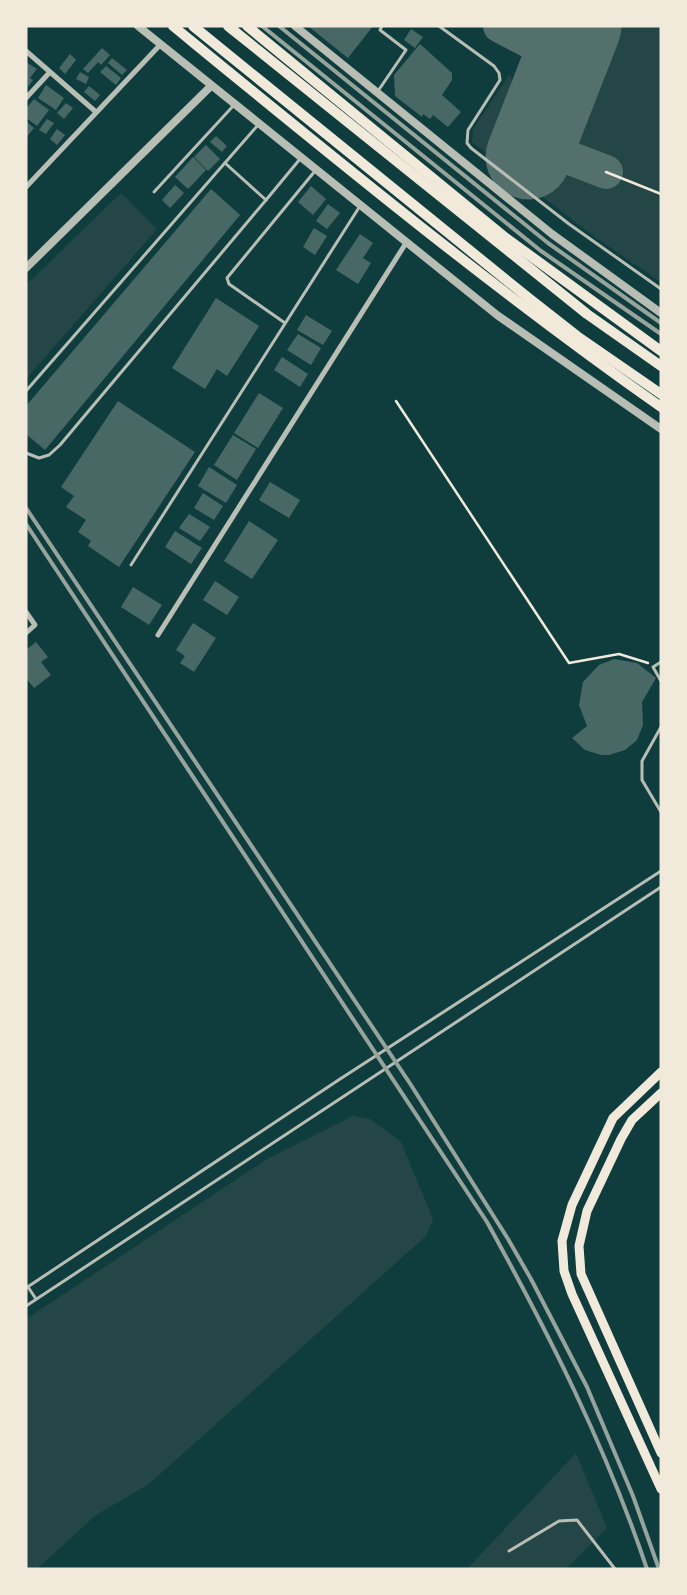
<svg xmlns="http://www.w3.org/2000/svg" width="687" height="1595" viewBox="0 0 687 1595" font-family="Ubuntu,sans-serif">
	<rect width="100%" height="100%" fill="#0f3d3e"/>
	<g fill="#244646">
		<path d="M 600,26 L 661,26 L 661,282 L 596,238 L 472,142 L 473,129 L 510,74 L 520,107 L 510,152 L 603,187 L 612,158 L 559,138 Z"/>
		<path d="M 121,193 L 157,229 L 26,379 L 26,285 Z"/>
		<path d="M 353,1116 L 370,1119 L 401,1142 L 433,1219 L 426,1236 L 149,1484 L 96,1515 L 37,1569 L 26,1569 L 26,1319 L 267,1159 Z"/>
		<path d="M 576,1453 L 607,1528 L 566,1569 L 467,1569 Z"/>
	</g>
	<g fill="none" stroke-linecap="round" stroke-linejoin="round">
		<g stroke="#53706d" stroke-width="34">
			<path d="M 500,26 L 558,56 L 564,56 L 570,49"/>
			<path d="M 541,123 C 537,136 538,142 549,150 L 606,172"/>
		</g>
		<path stroke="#53706d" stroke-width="85" d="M 528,157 L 579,26"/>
	</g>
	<g fill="#486865">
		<path d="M 308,26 L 373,26 L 348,58 Z"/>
		<path d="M 411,29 L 423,37 L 415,48 L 404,40 Z"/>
		<path d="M 420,44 L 452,73 L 452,80 L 442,95 L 461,112 L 448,127 L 433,115 L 430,119 L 423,114 L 422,117 L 395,96 L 394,75 Z"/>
		<path d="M 102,48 L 110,55 L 101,65 L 98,62 L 88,73 L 83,69 Z"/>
		<path d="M 70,54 L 76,60 L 65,74 L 59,68 Z"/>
		<path d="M 112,58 L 127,70 L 122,75 L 108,63 Z"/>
		<path d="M 26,62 L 37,69 L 30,78 L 33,80 L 28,87 Z"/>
		<path d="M 106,66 L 121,78 L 116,85 L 100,72 Z"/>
		<path d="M 80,72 L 89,77 L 86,84 L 76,79 Z"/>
		<path d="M 46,85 L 64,98 L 56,110 L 38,98 Z"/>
		<path d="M 89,86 L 100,95 L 95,101 L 84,92 Z"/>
		<path d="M 34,99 L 49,110 L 37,126 L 26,118 L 26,109 Z"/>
		<path d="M 66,103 L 73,108 L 64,119 L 57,113 Z"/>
		<path d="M 47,119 L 54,123 L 46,134 L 39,130 Z"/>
		<path d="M 26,121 L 34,128 L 26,138 Z"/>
		<path d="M 57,129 L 65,135 L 57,145 L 50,139 Z"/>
		<path d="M 216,136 L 227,146 L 222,152 L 210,142 Z"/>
		<path d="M 206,145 L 220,159 L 208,171 L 194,157 Z"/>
		<path d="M 193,157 L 206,170 L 188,189 L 175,177 Z"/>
		<path d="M 175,185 L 184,193 L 170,208 L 162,200 Z"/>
		<path d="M 311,186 L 326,199 L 313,215 L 298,202 Z"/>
		<path d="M 211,189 L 240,215 L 45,450 L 26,434 L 26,406 Z"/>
		<path d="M 328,204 L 340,213 L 327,229 L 316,221 Z"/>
		<path d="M 314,228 L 327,236 L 315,255 L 303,247 Z"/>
		<path d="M 360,234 L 373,243 L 363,258 L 371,263 L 358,284 L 336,270 Z"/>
		<path d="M 216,298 L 259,326 L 227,376 L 217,369 L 205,389 L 172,368 Z"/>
		<path d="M 306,315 L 332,331 L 323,345 L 297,330 Z"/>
		<path d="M 298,334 L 321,348 L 311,365 L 287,350 Z"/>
		<path d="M 282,357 L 308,374 L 300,387 L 274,370 Z"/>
		<path d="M 259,393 L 283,408 L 258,448 L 234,433 Z"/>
		<path d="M 118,401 L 195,452 L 119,567 L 88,546 L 91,541 L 78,532 L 86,520 L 66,507 L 74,496 L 61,487 Z"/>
		<path d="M 233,435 L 256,449 L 237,480 L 214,465 Z"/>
		<path d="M 209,467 L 237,485 L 226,503 L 198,486 Z"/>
		<path d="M 270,482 L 300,500 L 289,518 L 259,500 Z"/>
		<path d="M 203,493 L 223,506 L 214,520 L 194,508 Z"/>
		<path d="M 189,514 L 210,527 L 200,541 L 179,528 Z"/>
		<path d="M 249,521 L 278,540 L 252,579 L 224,561 Z"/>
		<path d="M 175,531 L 202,548 L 191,564 L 165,547 Z"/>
		<path d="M 215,581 L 239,597 L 227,615 L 203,600 Z"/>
		<path d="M 133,587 L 162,605 L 149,625 L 121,607 Z"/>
		<path d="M 193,623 L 216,638 L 194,672 L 180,663 L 185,656 L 176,650 Z"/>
		<path d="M 36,642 L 48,657 L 41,662 L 51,675 L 34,688 L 26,678 L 26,650 Z"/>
		<path d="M 614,659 L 637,663 L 656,678 L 642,702 L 643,725 L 637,740 L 625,750 L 609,755 L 601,755 L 585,750 L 572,738 L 587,726 L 579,705 L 583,682 L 599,665 Z"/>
	</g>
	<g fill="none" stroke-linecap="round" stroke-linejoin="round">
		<g stroke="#f1e9da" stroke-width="2.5">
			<path d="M 606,172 L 661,194"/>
			<path d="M 396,401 L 569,663 L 619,654 L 648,663"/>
		</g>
		<g stroke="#b8beb3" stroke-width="3">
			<path d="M 439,26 L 494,66 L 499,73 L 500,80 L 468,130 L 467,143 L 471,148 L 569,224 L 661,289"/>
			<path d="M 378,91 L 406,50 L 380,30 L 382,26"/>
			<path d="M 154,192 L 234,105"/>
			<path d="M 266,200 L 300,159"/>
			<path d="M 285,323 L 229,284 L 227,278 L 315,171"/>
			<path d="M 26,391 L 258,125"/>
			<path d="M 26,453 L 39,458 L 49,455 L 60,445 L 266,200 L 225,163"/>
			<path d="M 131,565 L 360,206"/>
			<path d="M 661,662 L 653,667 L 661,681"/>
			<path d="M 661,727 L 642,761 L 642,780 L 661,812"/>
			<path d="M 28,1287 L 36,1299"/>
			<path d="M 26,1288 L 337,1081 L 661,871"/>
			<path d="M 26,1306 L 661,887"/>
			<path d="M 509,1551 L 559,1521 L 577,1520 L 615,1569"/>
		</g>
		<g stroke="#b8beb3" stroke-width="5">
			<path d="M 26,51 L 96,112"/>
			<path d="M 26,98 L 50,72"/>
			<path d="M 26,187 L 160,45"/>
			<path d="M 26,612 L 35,625 L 26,633"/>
			<path d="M 158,635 L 406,243"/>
		</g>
		<g stroke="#b8beb3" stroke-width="8">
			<path d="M 138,26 L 497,315 L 661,429"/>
			<path d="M 295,26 L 552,234 L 661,313"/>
			<path d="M 26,268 L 211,86"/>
		</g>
		<g stroke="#f1e9da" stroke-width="9">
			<path d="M 661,1072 L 613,1118 L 572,1205 L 562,1241 L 564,1271 L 572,1294 L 661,1489"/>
			<path d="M 661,1093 L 632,1120 L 621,1139 L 587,1211 L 579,1246 L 581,1274 L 661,1453"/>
		</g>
		<g stroke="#f1e9da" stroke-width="10">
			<path d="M 173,26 C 333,157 492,288 661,407"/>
			<path d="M 193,26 L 531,300 L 577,336 L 661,394"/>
			<path d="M 228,26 L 587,314 L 661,366"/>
			<path d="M 247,26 L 506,238 L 661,351"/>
		</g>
		<g stroke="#97a49c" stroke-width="4">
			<path d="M 262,26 L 541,251 L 661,334"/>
			<path d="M 279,26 L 548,243 L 661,323"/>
			<path d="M 26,508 L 411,1085 L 508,1239 L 531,1279 L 587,1387 L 633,1496 L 659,1569"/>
			<path d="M 26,524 L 487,1222 C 549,1334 606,1447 647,1569"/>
		</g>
	</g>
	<rect width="687" height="1595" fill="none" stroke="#f1e9da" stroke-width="55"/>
</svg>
